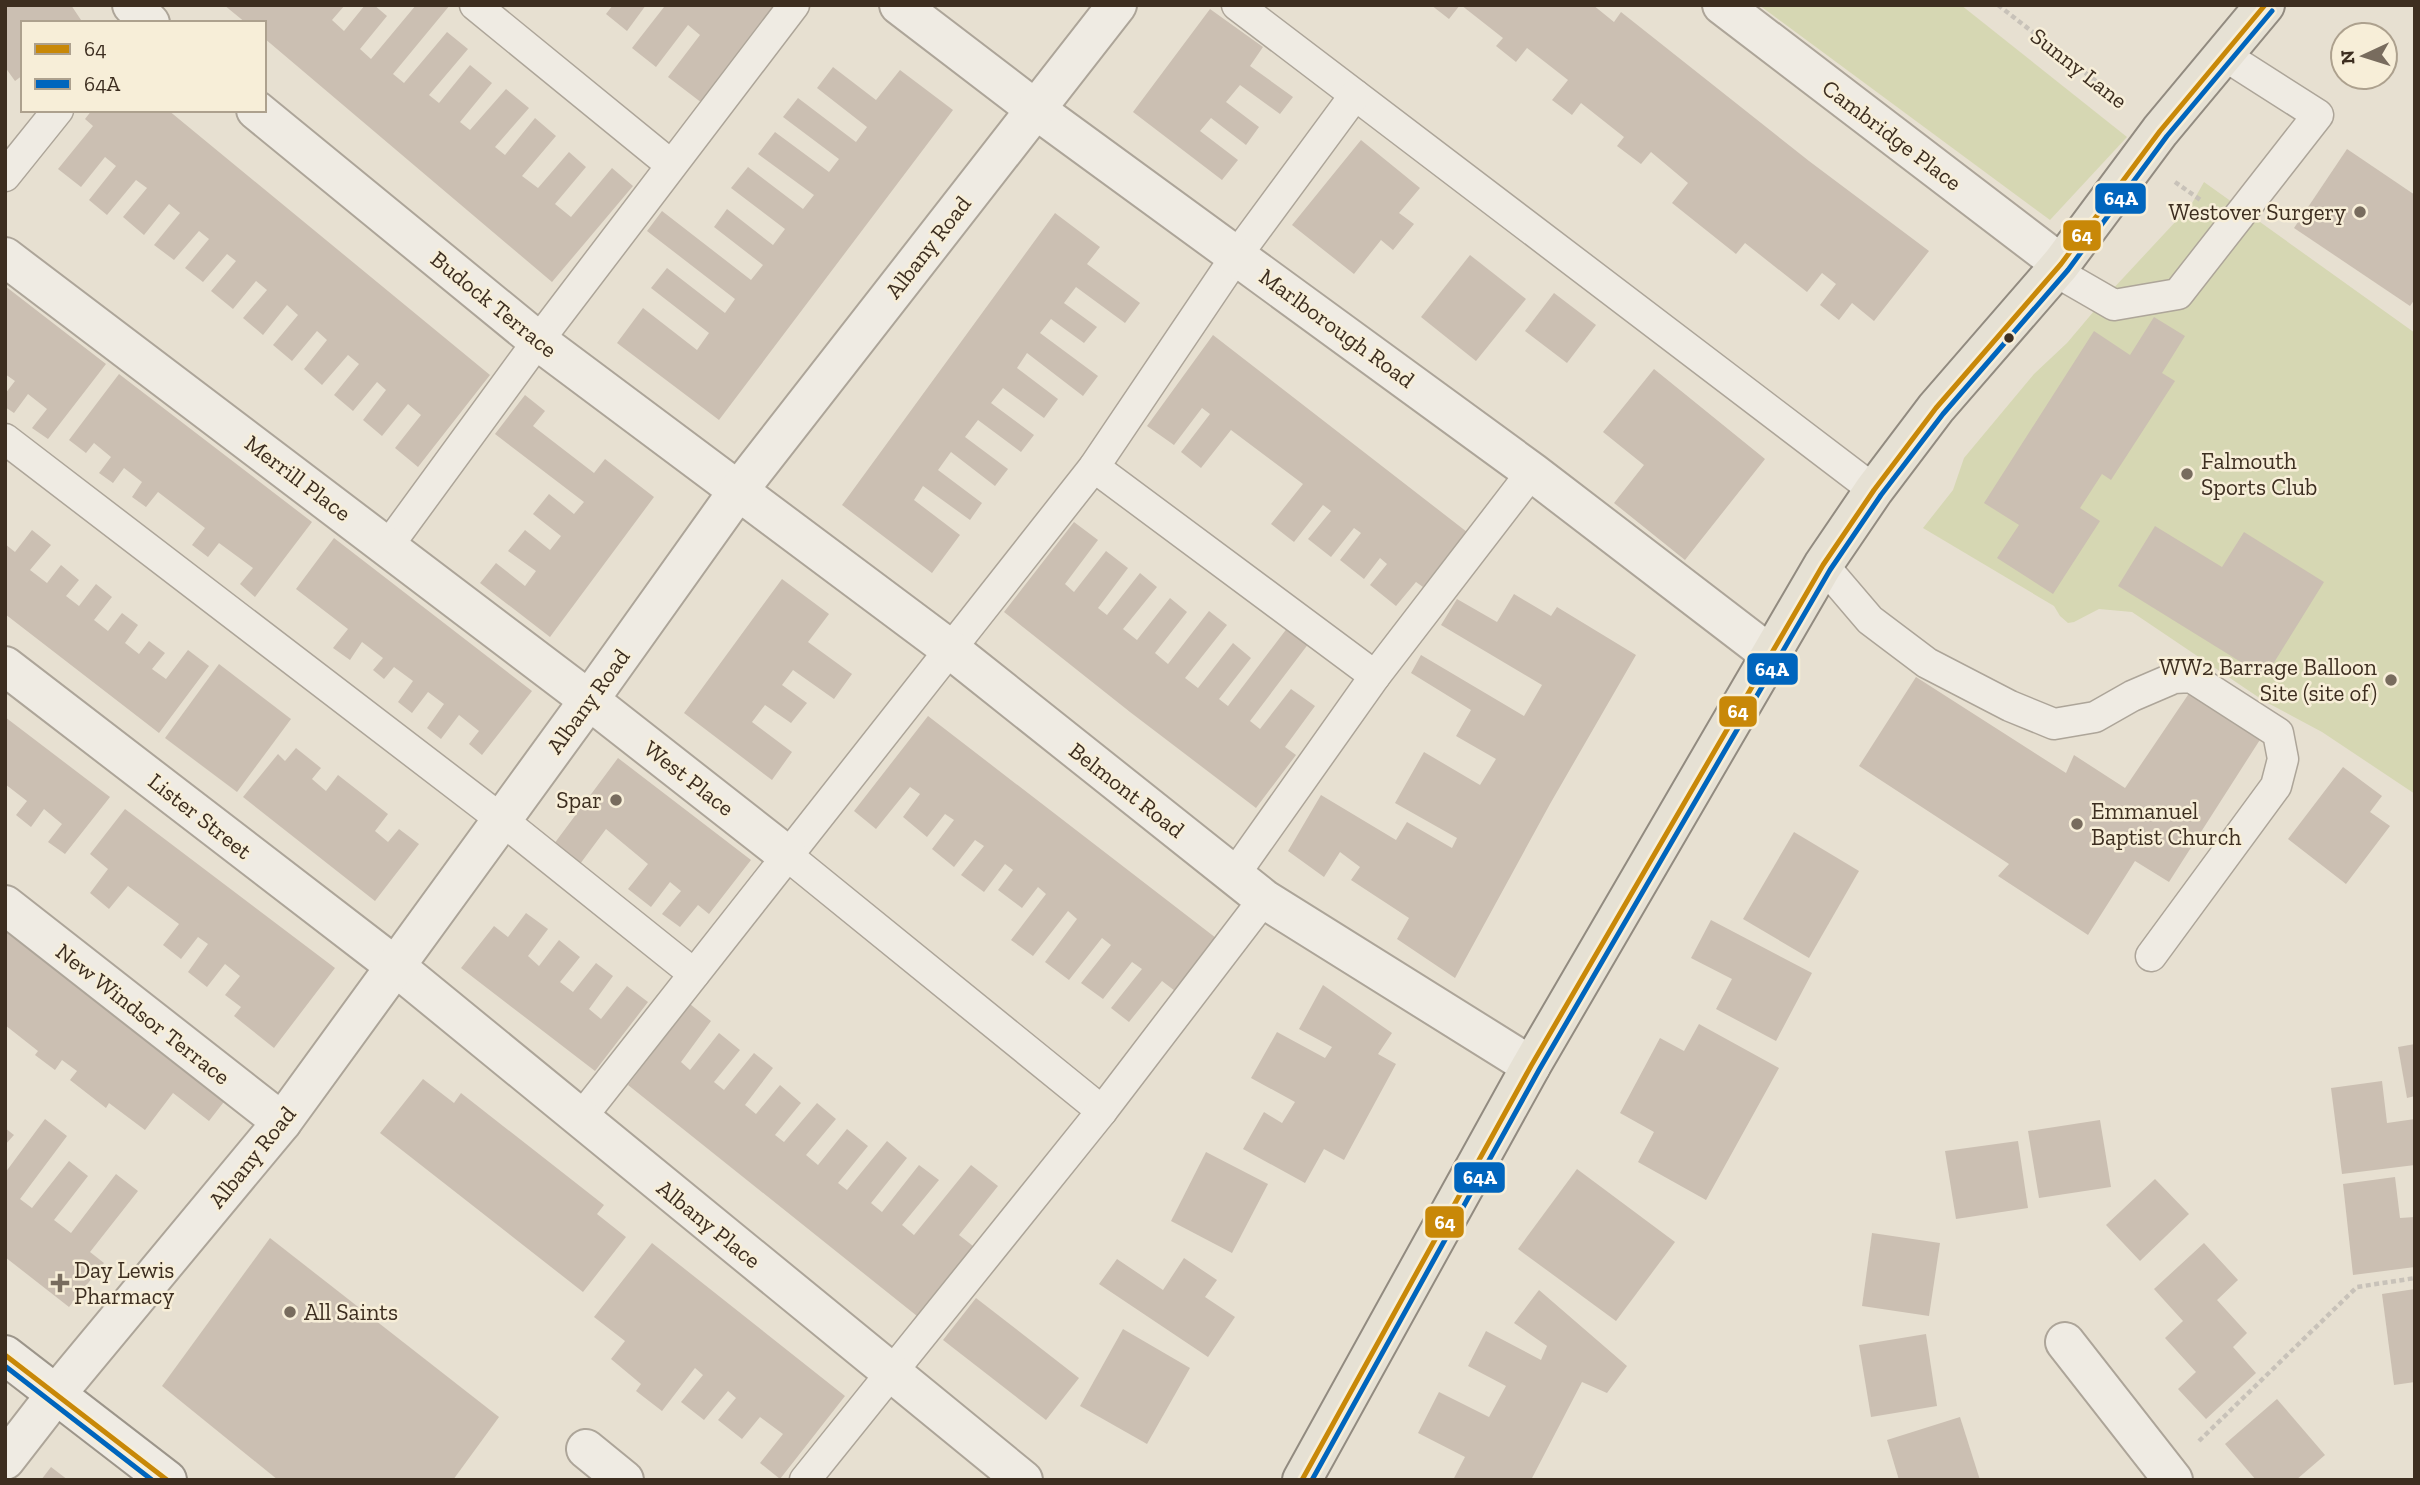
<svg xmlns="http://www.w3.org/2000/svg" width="2420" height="1485" viewBox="0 0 2420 1485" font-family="'Zilla Slab',serif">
	<rect width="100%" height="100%" fill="#e7e0d1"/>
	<g fill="#d6d7b3">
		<path d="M 1759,5 L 1961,5 L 2127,137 L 2050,220 Z"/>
		<path d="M 2204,182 L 2415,333 L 2415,794 L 2322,732 L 2264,701 L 2132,612 L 2099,609 L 2074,622 L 2068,623 L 2060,616 L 2054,606 L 1923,528 L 1953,490 L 1964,458 L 2034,374 L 2067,343 L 2111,291 L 2191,205 Z"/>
	</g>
	<g fill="#cbbfb2">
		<path d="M 5,5 L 71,5 L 83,23 L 23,23 L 23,75 L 15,81 L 5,67 L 7,31 Z"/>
		<path d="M 224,5 L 345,5 L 332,20 L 344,31 L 365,5 L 374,5 L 387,16 L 360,49 L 371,59 L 416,5 L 450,5 L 393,74 L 404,83 L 447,32 L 468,49 L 429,95 L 439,103 L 470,65 L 492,83 L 460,122 L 470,130 L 506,89 L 529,108 L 495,147 L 505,155 L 535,118 L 556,136 L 522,176 L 538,188 L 569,152 L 586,167 L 555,204 L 571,217 L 612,168 L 633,186 L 552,282 L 264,38 L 264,23 L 246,23 Z"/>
		<path d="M 613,5 L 646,5 L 627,31 L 606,14 Z"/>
		<path d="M 662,5 L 773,5 L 775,6 L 702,103 L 668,77 L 700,35 L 688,25 L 656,67 L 632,48 L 664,7 Z"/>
		<path d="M 1431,5 L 1460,5 L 1449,19 Z"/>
		<path d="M 1461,5 L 1593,5 L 1614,22 L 1621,12 L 1809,161 L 1929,251 L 1874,321 L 1852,303 L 1839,320 L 1820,305 L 1836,284 L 1822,273 L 1807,292 L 1745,243 L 1736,254 L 1672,203 L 1688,183 L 1651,152 L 1641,164 L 1617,146 L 1624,137 L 1581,103 L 1572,115 L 1552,100 L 1568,80 L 1527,48 L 1516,62 L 1496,46 L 1503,38 Z"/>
		<path d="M 1210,9 L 1263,47 L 1250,66 L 1293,97 L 1280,114 L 1240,85 L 1226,102 L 1259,127 L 1246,145 L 1211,118 L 1200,131 L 1238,160 L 1222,180 L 1133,112 Z"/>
		<path d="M 833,67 L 876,100 L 900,70 L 953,110 L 719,420 L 617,343 L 643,308 L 697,350 L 709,333 L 651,288 L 667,268 L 725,313 L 735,299 L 647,231 L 662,211 L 751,280 L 763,265 L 714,227 L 727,209 L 773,245 L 785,229 L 731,188 L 748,167 L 803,209 L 814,195 L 758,154 L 775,132 L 829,172 L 839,159 L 783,117 L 798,98 L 856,142 L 867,127 L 817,88 Z"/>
		<path d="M 92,110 L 168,110 L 490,375 L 418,467 L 395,448 L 421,415 L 408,404 L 382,436 L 363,420 L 386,390 L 377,382 L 353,411 L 334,395 L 359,364 L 348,355 L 322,385 L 304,369 L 327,340 L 317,331 L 292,361 L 273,345 L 298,315 L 287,305 L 263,335 L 243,318 L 267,290 L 256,281 L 233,309 L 211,291 L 236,261 L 227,254 L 203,282 L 185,268 L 209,239 L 199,231 L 174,260 L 154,245 L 180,213 L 169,204 L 144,235 L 123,217 L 147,188 L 136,180 L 107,215 L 89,200 L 116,166 L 105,157 L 81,187 L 58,169 L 93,126 L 85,119 Z"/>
		<path d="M 1361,140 L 1420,188 L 1399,213 L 1414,224 L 1393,250 L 1381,240 L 1354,274 L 1292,225 Z"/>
		<path d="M 2347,149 L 2415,195 L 2415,299 L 2410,306 L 2294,228 Z"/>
		<path d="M 1055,213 L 1100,247 L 1087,264 L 1140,303 L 1125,323 L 1076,287 L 1064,303 L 1097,327 L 1084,343 L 1051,319 L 1040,333 L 1098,376 L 1083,396 L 1027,353 L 1017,368 L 1058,399 L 1044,418 L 1003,388 L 991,403 L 1034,435 L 1021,452 L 978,420 L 965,437 L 1008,469 L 995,486 L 951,452 L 938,470 L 982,503 L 970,520 L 923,486 L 914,500 L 960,535 L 932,573 L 842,505 Z"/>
		<path d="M 1470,255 L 1526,299 L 1476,361 L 1421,317 Z"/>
		<path d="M 5,286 L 106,364 L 48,439 L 32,428 L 47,409 L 28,394 L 14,413 L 5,407 L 5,394 L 15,381 L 5,374 Z"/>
		<path d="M 1554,293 L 1596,325 L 1567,363 L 1525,331 Z"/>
		<path d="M 2154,317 L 2185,336 L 2162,373 L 2175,381 L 2111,480 L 2102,474 L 2080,508 L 2100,521 L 2053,594 L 1997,558 L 2019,525 L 1984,503 L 2094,331 L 2130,355 Z"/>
		<path d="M 1213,335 L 1467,532 L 1423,587 L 1416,582 L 1396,606 L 1370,585 L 1387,564 L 1380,558 L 1364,579 L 1340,560 L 1361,533 L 1354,528 L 1331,557 L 1308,539 L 1331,511 L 1323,505 L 1294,542 L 1271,524 L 1303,484 L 1231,430 L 1201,468 L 1181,452 L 1210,414 L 1202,408 L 1174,445 L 1147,426 Z"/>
		<path d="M 1654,369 L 1765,459 L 1685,560 L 1614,503 L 1644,465 L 1603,432 Z"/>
		<path d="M 119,374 L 312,522 L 255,597 L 240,584 L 253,568 L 219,543 L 208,557 L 192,545 L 205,528 L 158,492 L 146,507 L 132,497 L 142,482 L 124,468 L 113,483 L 99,473 L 111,457 L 94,443 L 86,453 L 69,440 Z"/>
		<path d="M 525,395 L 545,411 L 533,426 L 594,473 L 605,459 L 654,497 L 550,637 L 480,583 L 496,563 L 525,586 L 536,571 L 508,551 L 525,530 L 550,550 L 561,536 L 533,514 L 549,494 L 574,514 L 584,502 L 495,434 Z"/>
		<path d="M 1074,522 L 1098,540 L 1065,584 L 1074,592 L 1106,551 L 1128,568 L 1098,608 L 1107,615 L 1140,573 L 1157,587 L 1123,629 L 1137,640 L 1170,598 L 1187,612 L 1155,653 L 1168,664 L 1209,611 L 1227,625 L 1185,678 L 1198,688 L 1233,643 L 1251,658 L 1219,699 L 1228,706 L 1288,627 L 1309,643 L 1250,721 L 1260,729 L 1291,689 L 1315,706 L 1285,747 L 1296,755 L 1256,808 L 1130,712 L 1004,612 Z"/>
		<path d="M 2155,526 L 2222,567 L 2244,532 L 2324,582 L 2265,677 L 2118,586 Z"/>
		<path d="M 32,530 L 51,545 L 30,570 L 47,583 L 61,565 L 79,580 L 66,596 L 79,606 L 96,584 L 112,597 L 94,620 L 108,631 L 122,613 L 138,625 L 125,643 L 139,654 L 149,641 L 165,653 L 152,669 L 166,679 L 188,650 L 209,666 L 159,733 L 5,614 L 5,544 L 15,552 Z"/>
		<path d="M 334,538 L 532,691 L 482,755 L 469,744 L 479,731 L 459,715 L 441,739 L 427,728 L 444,704 L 428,692 L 412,713 L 398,702 L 413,681 L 394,667 L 384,679 L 373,670 L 383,658 L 362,642 L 350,660 L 333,648 L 348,629 L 296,589 Z"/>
		<path d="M 782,579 L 829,614 L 808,642 L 852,674 L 834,699 L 793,670 L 782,685 L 807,703 L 791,723 L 765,705 L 752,722 L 792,752 L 772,780 L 684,713 Z"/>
		<path d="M 1514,594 L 1551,616 L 1557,607 L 1636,655 L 1550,804 L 1455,978 L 1397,939 L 1409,918 L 1351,880 L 1360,867 L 1340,852 L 1324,877 L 1288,851 L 1321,795 L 1396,840 L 1407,822 L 1452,848 L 1457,838 L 1395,803 L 1424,752 L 1480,785 L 1496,759 L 1456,736 L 1471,710 L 1411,673 L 1421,655 L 1524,716 L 1542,685 L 1441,625 L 1457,599 L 1497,622 Z"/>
		<path d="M 219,664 L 291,719 L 237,792 L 165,738 Z"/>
		<path d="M 1916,677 L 2066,773 L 2074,755 L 2125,788 L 2192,689 L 2263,735 L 2169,882 L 2135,861 L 2088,935 L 1998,876 L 2009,864 L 1859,766 Z"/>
		<path d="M 928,716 L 1216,938 L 1175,991 L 1162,981 L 1129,1022 L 1111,1008 L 1142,969 L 1132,962 L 1103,999 L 1081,983 L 1111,945 L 1102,938 L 1069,980 L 1045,962 L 1077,919 L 1068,911 L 1033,956 L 1011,940 L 1046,894 L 1038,887 L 1022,908 L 998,890 L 1013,870 L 1005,864 L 984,892 L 961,875 L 984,846 L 975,840 L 954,867 L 932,849 L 954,820 L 945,814 L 927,837 L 903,817 L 920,794 L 910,787 L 876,829 L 854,811 Z"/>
		<path d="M 5,717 L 110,797 L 65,854 L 48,842 L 62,824 L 44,809 L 31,827 L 16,815 L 27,801 L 5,784 Z"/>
		<path d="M 296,748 L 321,768 L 312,779 L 326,791 L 338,775 L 388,814 L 375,831 L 388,842 L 399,829 L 419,844 L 375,901 L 243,797 L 278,754 L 285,761 Z"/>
		<path d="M 618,758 L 751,860 L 709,914 L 698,905 L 680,927 L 662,914 L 681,891 L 670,882 L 651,907 L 628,889 L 648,864 L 606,829 L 580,864 L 554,844 Z"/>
		<path d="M 2343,767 L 2382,796 L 2370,812 L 2390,826 L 2346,884 L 2288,839 Z"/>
		<path d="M 125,809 L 335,968 L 274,1048 L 234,1016 L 241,1007 L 225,995 L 240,976 L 225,964 L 207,987 L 188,972 L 208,944 L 198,937 L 181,959 L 163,945 L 179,924 L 128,886 L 109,909 L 90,893 L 108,869 L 90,854 Z"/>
		<path d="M 1794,832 L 1859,871 L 1809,958 L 1743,919 Z"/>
		<path d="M 526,913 L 548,929 L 528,956 L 539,966 L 559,940 L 580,957 L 560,982 L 573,992 L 596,963 L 613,976 L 589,1009 L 601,1019 L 627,986 L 648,1002 L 595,1071 L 461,968 L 494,926 L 508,937 Z"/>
		<path d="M 1711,920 L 1812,973 L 1776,1041 L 1716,1009 L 1732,979 L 1691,958 Z"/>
		<path d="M 5,922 L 230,1094 L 209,1121 L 173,1093 L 145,1130 L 109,1103 L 106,1108 L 70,1080 L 77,1071 L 62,1060 L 55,1070 L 35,1055 L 38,1051 L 5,1025 Z"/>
		<path d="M 1323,985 L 1392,1033 L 1378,1054 L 1396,1064 L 1344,1160 L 1324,1149 L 1305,1183 L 1243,1149 L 1264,1112 L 1282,1123 L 1295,1102 L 1251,1078 L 1277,1032 L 1325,1058 L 1332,1047 L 1299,1029 Z"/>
		<path d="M 690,1004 L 711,1021 L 681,1062 L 690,1070 L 719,1033 L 740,1050 L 714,1082 L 724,1090 L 754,1053 L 773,1068 L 745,1105 L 756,1114 L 780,1085 L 801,1103 L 775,1135 L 784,1142 L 817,1103 L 836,1119 L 806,1155 L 818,1165 L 847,1129 L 868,1146 L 838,1183 L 847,1190 L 887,1141 L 907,1158 L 871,1203 L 882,1212 L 919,1165 L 939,1180 L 902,1225 L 914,1235 L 971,1165 L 998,1186 L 959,1235 L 973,1246 L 917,1316 L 628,1085 Z"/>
		<path d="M 1699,1024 L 1779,1068 L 1706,1200 L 1638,1162 L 1654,1132 L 1620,1113 L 1660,1038 L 1684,1051 Z"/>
		<path d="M 2415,1044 L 2415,1096 L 2407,1098 L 2398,1047 Z"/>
		<path d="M 423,1079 L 454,1103 L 461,1093 L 604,1205 L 597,1214 L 626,1237 L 583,1292 L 380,1133 Z"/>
		<path d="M 2382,1081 L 2387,1123 L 2415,1119 L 2415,1165 L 2342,1174 L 2331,1088 Z"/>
		<path d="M 45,1119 L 67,1136 L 20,1199 L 32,1208 L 69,1161 L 88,1176 L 54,1220 L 71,1233 L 116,1174 L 138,1191 L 90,1252 L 104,1263 L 69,1307 L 5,1257 L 5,1173 Z"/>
		<path d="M 2100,1120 L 2111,1187 L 2039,1198 L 2028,1131 Z"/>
		<path d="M 5,1128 L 14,1135 L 5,1145 Z"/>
		<path d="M 2018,1141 L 2028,1208 L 1956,1219 L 1945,1151 Z"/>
		<path d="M 1206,1152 L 1268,1184 L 1232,1253 L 1171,1221 Z"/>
		<path d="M 1577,1169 L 1675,1242 L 1616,1321 L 1518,1249 Z"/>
		<path d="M 2395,1177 L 2400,1218 L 2415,1217 L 2415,1267 L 2353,1275 L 2343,1184 Z"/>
		<path d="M 2155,1179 L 2189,1214 L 2140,1261 L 2106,1225 Z"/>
		<path d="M 1872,1233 L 1940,1243 L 1929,1316 L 1862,1306 Z"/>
		<path d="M 270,1238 L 499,1417 L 453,1480 L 278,1480 L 162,1386 Z"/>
		<path d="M 652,1243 L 845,1396 L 780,1479 L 760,1463 L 783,1434 L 760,1417 L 742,1439 L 718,1420 L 736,1398 L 728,1391 L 704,1420 L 681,1402 L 703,1375 L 695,1368 L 662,1411 L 636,1391 L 641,1384 L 611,1359 L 625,1341 L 594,1317 Z"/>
		<path d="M 2204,1243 L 2238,1280 L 2217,1300 L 2247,1333 L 2233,1347 L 2256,1373 L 2206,1419 L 2178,1389 L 2196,1372 L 2165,1338 L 2183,1321 L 2154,1289 Z"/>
		<path d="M 1184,1258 L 1217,1280 L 1205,1297 L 1235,1317 L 1208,1357 L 1099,1284 L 1117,1259 L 1163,1290 Z"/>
		<path d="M 2415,1289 L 2415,1382 L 2394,1385 L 2382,1294 Z"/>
		<path d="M 1539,1290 L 1627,1366 L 1607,1393 L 1582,1382 L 1531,1480 L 1453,1480 L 1465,1457 L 1418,1433 L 1439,1392 L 1489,1417 L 1506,1386 L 1468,1366 L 1486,1331 L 1541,1360 L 1547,1346 L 1514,1323 Z"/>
		<path d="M 976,1298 L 1079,1378 L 1046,1420 L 943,1340 Z"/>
		<path d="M 1123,1329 L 1190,1368 L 1147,1444 L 1080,1406 Z"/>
		<path d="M 1926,1334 L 1937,1406 L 1871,1417 L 1859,1345 Z"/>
		<path d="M 2277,1399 L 2325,1455 L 2296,1480 L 2256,1480 L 2225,1444 Z"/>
		<path d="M 1960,1417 L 1980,1480 L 1899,1480 L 1887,1440 Z"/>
		<path d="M 51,1467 L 68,1480 L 41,1480 Z"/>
	</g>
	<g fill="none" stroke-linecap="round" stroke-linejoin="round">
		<g stroke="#ada599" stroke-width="33">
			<g id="lane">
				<path d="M 475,5 L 671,165"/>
				<path d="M 1237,5 L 1874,490"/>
				<path d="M 5,176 L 58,110"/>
				<path d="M 2055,271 L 2114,305 L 2178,294 L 2318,115 L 2224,55"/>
				<path d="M 5,439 L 502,820 L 694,974"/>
				<path d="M 1094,467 L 1375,676"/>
				<path d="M 388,546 L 538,341 L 794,5"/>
				<path d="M 1823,565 L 1870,620 L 1927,663 L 2010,706 L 2054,724 L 2095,717 L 2132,696 L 2174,678 L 2191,677 L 2278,733 L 2283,759 L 2276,786 L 2151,956"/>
				<path d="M 788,856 L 1102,1111"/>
				<path d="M 1234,875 L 1375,676 L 1532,472"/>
				<path d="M 580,1119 L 1094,467 L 1237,255 L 1355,95"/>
				<path d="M 805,1480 L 1102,1111 L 1264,899"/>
			</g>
		</g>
		<g stroke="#ada599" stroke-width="42">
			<g id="street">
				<path d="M 132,5 L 150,23"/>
				<path d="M 899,5 L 1035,109 L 1532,472 L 1772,656"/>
				<path d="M 1722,5 L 2061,264"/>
				<path d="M 256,110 L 538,341 L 950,649 L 1264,899 L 1531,1066"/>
				<path d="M 5,257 L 589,700 L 788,856"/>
				<path d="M 5,666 L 395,966 L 1023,1480"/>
				<path d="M 5,905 L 282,1122"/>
				<path d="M 2065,1342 L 2173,1480"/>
				<path d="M 586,1449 L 624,1480"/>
				<path d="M 5,1460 L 57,1393 L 282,1122 L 589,700 L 738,491 L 1117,5"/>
			</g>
		</g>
		<g stroke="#9c958a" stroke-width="42">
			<path id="secondary" d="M 5,1355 L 167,1480"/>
		</g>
		<g stroke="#928b80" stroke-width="42">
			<path id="primary" d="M 1302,1480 L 1531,1066 L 1823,565 L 1874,490 L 1936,408 L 2061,264 L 2160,131 L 2265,5"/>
		</g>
		<g stroke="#c8c2b9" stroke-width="4.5" stroke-dasharray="5 3.5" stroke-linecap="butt">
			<path d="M 1998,5 L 2124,103"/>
			<path d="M 2175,182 L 2202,201"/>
			<path d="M 2199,1441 L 2357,1287 L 2415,1278"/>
		</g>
		<use href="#lane" stroke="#efebe3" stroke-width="30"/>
		<use href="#street" stroke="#efebe3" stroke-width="38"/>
		<use href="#secondary" stroke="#efebe3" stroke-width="38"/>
		<use href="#primary" stroke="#e6e1d4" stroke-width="38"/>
		<g stroke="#f7eed8" stroke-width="10">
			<g id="bus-1">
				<path d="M 5,1355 L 167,1480"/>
				<path d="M 1302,1480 L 1531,1066 L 1823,565 L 1874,490 L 1936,408 L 2061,264 L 2160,131 L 2265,5"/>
			</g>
		</g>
		<g stroke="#f7eed8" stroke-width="10">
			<g id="bus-2">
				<path d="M 5,1366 L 152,1480"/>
				<path d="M 1312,1480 L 1539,1070 L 1830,570 L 1881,495 L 1943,414 L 2068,270 L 2167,136 L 2272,11"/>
			</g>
		</g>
		<use href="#bus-1" stroke="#c88808" stroke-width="5"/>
		<use href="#bus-2" stroke="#0065bd" stroke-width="5"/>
	</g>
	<g fill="#786c5e" stroke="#f7eed8" stroke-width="2.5">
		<circle cx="2360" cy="212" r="7"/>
		<circle cx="2187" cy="474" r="7"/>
		<circle cx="2391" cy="680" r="7"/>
		<circle cx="616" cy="800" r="7"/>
		<circle cx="2077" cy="824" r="7"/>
		<path d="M56.5 1272.5h7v7h7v7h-7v7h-7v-7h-7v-7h7z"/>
		<circle cx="290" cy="1312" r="7"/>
	</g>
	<circle fill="#3d2e20" stroke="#f7eed8" stroke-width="2.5" cx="2009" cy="338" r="6"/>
	<g text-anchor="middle" stroke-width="5" stroke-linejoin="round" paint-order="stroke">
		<g font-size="23" fill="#3d2e20" stroke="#f7eed8">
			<text transform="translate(2079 68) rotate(38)" y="8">Sunny Lane</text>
			<text transform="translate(1892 135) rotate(37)" y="8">Cambridge Place</text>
			<text transform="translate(928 247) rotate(-52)" y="8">Albany Road</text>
			<text transform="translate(494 304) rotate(39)" y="8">Budock Terrace</text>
			<text transform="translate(1337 328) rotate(36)" y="8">Marlborough Road</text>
			<text transform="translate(298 478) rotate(37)" y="8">Merrill Place</text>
			<text transform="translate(588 701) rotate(-54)" y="8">Albany Road</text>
			<text transform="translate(689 778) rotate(38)" y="8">West Place</text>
			<text transform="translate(1127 790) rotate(38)" y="8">Belmont Road</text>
			<text transform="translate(200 816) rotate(38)" y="8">Lister Street</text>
			<text transform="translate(143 1014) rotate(38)" y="8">New Windsor Terrace</text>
			<text transform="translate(252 1157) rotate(-51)" y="8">Albany Road</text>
			<text transform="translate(709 1224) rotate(39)" y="8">Albany Place</text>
		</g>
		<g font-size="23" fill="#3d2e20" stroke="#f7eed8" text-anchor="start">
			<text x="2346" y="220" text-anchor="end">Westover Surgery</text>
			<text x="2201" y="469">Falmouth<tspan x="2201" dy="26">Sports Club</tspan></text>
			<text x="2377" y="675" text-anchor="end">WW2 Barrage Balloon<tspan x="2377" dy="26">Site (site of)</tspan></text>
			<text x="602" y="808" text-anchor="end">Spar</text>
			<text x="2091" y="819">Emmanuel<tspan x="2091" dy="26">Baptist Church</tspan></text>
			<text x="74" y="1278">Day Lewis<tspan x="74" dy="26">Pharmacy</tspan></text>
			<text x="304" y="1320">All Saints</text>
		</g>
	</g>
	<g stroke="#f7eed8" stroke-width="2.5">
		<rect x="2094" y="182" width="53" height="33" rx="7" fill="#0065bd"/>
		<rect x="2062" y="219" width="40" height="33" rx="7" fill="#c88808"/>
		<rect x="1746" y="652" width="53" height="34" rx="7" fill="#0065bd"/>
		<rect x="1718" y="695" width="40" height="33" rx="7" fill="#c88808"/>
		<rect x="1453" y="1161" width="53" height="33" rx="7" fill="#0065bd"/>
		<rect x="1424" y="1205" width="41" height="34" rx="7" fill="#c88808"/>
	</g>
	<g font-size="19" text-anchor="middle" font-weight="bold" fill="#fff">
		<text x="2121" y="205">64A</text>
		<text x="2082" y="242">64</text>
		<text x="1772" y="676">64A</text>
		<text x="1738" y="718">64</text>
		<text x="1480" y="1184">64A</text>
		<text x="1445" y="1229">64</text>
	</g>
	<rect width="2420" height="1485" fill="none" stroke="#3d2e20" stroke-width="14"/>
	<rect x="21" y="21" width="245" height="91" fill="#f7eed8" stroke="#ada18e" stroke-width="2"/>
	<rect x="35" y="44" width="35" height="10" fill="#c88808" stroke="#ada18e" stroke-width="2"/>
	<text x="84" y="56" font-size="21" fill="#3d2e20">64</text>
	<rect x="35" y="79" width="35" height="10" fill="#0065bd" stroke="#ada18e" stroke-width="2"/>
	<text x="84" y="91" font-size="21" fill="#3d2e20">64A</text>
	<g transform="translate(2364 56) rotate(266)"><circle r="33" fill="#f7eed8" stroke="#ada18e" stroke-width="2"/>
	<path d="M0-5L12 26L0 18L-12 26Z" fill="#786c5e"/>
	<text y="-10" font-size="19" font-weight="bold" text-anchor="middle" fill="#3d2e20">N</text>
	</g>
</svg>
